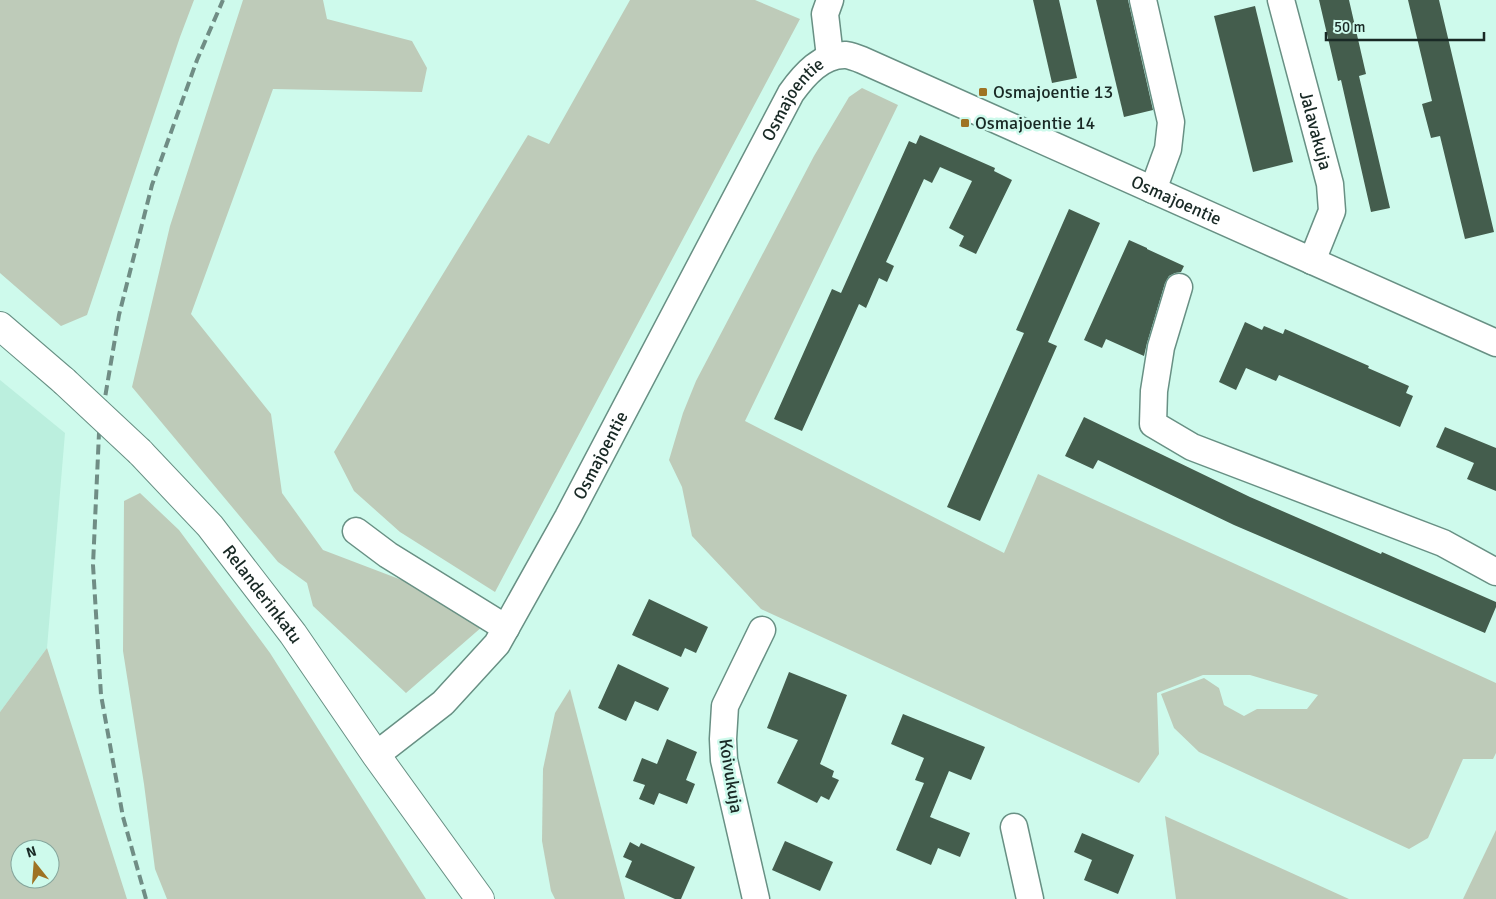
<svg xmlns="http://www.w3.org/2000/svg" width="1496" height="899" viewBox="0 0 1496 899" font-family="Signika,sans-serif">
	<rect width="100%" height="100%" fill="#cefaec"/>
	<path fill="#bbefde" d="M 0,380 L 65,433 L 47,648 L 0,712 Z"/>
	<g fill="#becbb9" fill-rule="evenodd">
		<path d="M 0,0 L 194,0 L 180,37 L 87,315 L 61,326 L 0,273 Z"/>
		<path d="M 243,0 L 323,0 L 327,19 L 412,41 L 427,68 L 422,92 L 273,89 L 191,314 L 271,414 L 282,493 L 323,550 L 470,606 L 483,626 L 406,693 L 313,606 L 307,583 L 278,562 L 132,387 L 170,226 Z"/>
		<path d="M 630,0 L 755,0 L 800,19 L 495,592 L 400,532 L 354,491 L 334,452 L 528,135 L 549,144 Z"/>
		<path d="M 862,88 L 898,105 L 745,421 L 1004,553 L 1038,474 L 1496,683 L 1496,753 L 1493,759 L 1463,759 L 1428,838 L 1409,849 L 1199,752 L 1174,728 L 1161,694 L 1204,678 L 1219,688 L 1224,705 L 1244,716 L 1257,709 L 1307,709 L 1318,695 L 1250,675 L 1203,675 L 1157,693 L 1159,754 L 1139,783 L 761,609 L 692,536 L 682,487 L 669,460 L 683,413 L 696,381 L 814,156 L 849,97 Z"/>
		<path d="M 140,493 L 179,530 L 270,653 L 426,899 L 167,899 L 155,869 L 144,784 L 123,651 L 124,501 Z"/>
		<path d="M 47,648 L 127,899 L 0,899 L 0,712 ZM 20,849 L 50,849 L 50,879 L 20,879 Z"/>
		<path d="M 570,689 L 625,899 L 555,899 L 551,891 L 542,841 L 543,769 L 555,713 Z"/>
		<path d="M 1165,816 L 1349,899 L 1176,899 Z"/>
		<path d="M 1496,830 L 1496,899 L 1463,899 Z"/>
	</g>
	<g fill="#445d4d">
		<path d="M 1033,0 L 1059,0 L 1077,78 L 1052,83 Z"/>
		<path d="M 1096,0 L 1128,0 L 1153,110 L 1124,117 Z"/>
		<path d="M 1319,0 L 1349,0 L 1366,74 L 1359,76 L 1390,208 L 1371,212 L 1341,80 L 1338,81 Z"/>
		<path d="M 1408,0 L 1439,0 L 1494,232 L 1465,239 L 1440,136 L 1431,138 L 1422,104 L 1432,101 Z"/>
		<path d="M 1255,6 L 1293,162 L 1253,172 L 1214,16 Z"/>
		<path d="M 920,135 L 995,168 L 994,171 L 1012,180 L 976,254 L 959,246 L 964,236 L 949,228 L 972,181 L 940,167 L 932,183 L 924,179 L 886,262 L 894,266 L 887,282 L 879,278 L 866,308 L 859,304 L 802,431 L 774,419 L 832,289 L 841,293 L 909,141 L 916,144 Z"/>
		<path d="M 1069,209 L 1100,223 L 1048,342 L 1057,346 L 980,521 L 947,507 L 1024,333 L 1016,330 Z"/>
		<path d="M 1129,240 L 1147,248 L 1147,249 L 1184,266 L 1181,272 L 1175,273 L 1169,276 L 1165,283 L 1147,343 L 1144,356 L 1106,339 L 1102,348 L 1084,340 Z"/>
		<path d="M 1245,322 L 1262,330 L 1264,326 L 1283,334 L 1285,329 L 1369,366 L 1368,368 L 1409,386 L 1406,393 L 1413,396 L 1400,427 L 1279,375 L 1276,381 L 1246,368 L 1236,390 L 1219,382 Z"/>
		<path d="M 1084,417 L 1250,497 L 1381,554 L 1382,552 L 1496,602 L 1496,607 L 1485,633 L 1234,525 L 1098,460 L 1093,469 L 1065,456 Z"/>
		<path d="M 1445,427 L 1496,448 L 1496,491 L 1467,479 L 1474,463 L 1436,447 Z"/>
		<path d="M 649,599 L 708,627 L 696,653 L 685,648 L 681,657 L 632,635 Z"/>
		<path d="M 618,664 L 669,688 L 658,711 L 635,701 L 626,721 L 598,708 Z"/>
		<path d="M 789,672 L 847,695 L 820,764 L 834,771 L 832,777 L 839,780 L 829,800 L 821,796 L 817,803 L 777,783 L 798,740 L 767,728 Z"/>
		<path d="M 903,714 L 985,747 L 971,780 L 949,771 L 930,817 L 970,833 L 960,857 L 938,848 L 931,865 L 896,850 L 924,783 L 915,780 L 924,758 L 891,744 Z"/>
		<path d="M 667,739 L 697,752 L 686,780 L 695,784 L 687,804 L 659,793 L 654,805 L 639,799 L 645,785 L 633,781 L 642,758 L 657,764 Z"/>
		<path d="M 1082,833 L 1134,855 L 1118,894 L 1084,880 L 1092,860 L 1074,852 Z"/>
		<path d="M 785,841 L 833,862 L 820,891 L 772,870 Z"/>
		<path d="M 630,842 L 639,847 L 641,843 L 695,867 L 681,899 L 675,899 L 625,877 L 632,861 L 623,857 Z"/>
	</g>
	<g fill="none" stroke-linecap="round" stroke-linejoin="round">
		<g stroke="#689084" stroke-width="29">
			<g id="minor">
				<path d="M 1143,0 L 1171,122 L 1168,149 L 1153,190"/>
				<path id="s1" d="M 1281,0 L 1330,184 L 1332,211 L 1312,261"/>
				<path d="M 830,57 L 825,14 L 830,0"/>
				<path d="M 1179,287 L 1161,347 L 1154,391 L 1153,424 L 1192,447 L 1443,543 L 1496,572"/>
				<path d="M 356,531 L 388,555 L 506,628"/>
				<path id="s2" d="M 376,755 L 443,703 L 497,644 L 568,517 L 791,93 C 804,75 822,54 846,55 C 852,56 857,58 862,60 L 1496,343"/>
				<path d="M 1014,827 L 1030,899"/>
				<path d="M 756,899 L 724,760 L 723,739 L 725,706 L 762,630"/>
			</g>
		</g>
		<g stroke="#689084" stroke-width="30">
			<g id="major">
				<path d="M 0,326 L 64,381"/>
				<path id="s3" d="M 140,452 L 210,526 L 293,634 L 376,755 L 480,899"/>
			</g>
		</g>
		<use href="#minor" stroke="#fff" stroke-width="26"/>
		<use href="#major" stroke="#fff" stroke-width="28"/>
		<path stroke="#708d85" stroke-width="4" stroke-dasharray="10 5" stroke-linecap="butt" d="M 146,899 L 123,817 L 101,695 L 93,565 L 99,433 L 119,315 L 152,185 L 197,60 L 223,0"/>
		<g stroke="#689084" stroke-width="30" stroke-linecap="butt">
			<path id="major-bridge" d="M 64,381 L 140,452"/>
		</g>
		<use href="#major-bridge" stroke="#fff" stroke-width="28"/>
	</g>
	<g fill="#9e7323" stroke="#cefaec" stroke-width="2">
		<rect x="978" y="87" width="10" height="10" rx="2.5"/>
		<rect x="960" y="118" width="10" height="10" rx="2.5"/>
	</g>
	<g text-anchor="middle" stroke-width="5" stroke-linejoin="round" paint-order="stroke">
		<g font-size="18" fill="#192925" stroke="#cefaec" text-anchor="start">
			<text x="993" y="98">Osmajoentie 13</text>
			<text x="975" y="129">Osmajoentie 14</text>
		</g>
		<g font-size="18" fill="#192925" stroke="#cefaec">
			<text dy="6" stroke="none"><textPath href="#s2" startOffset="785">Osmajoentie</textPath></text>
			<text dy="6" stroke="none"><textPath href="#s1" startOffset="135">Jalavakuja</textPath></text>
			<text dy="6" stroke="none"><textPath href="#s2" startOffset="1220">Osmajoentie</textPath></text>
			<text dy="6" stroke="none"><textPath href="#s2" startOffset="380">Osmajoentie</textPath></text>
			<text dy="6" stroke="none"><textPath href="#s3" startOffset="188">Relanderinkatu</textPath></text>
			<text transform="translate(731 776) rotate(81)" y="6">Koivukuja</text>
		</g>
	</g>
	<g transform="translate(35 864) rotate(343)"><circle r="24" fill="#cefaec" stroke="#86a69c"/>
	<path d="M0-4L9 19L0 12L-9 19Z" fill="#9e7323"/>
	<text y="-8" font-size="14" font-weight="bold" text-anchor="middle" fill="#192925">N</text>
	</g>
	<path d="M1326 32v8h158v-8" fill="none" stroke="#192925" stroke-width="2.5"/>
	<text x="1334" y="32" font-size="15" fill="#192925" stroke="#cefaec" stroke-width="4" paint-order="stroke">50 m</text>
</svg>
